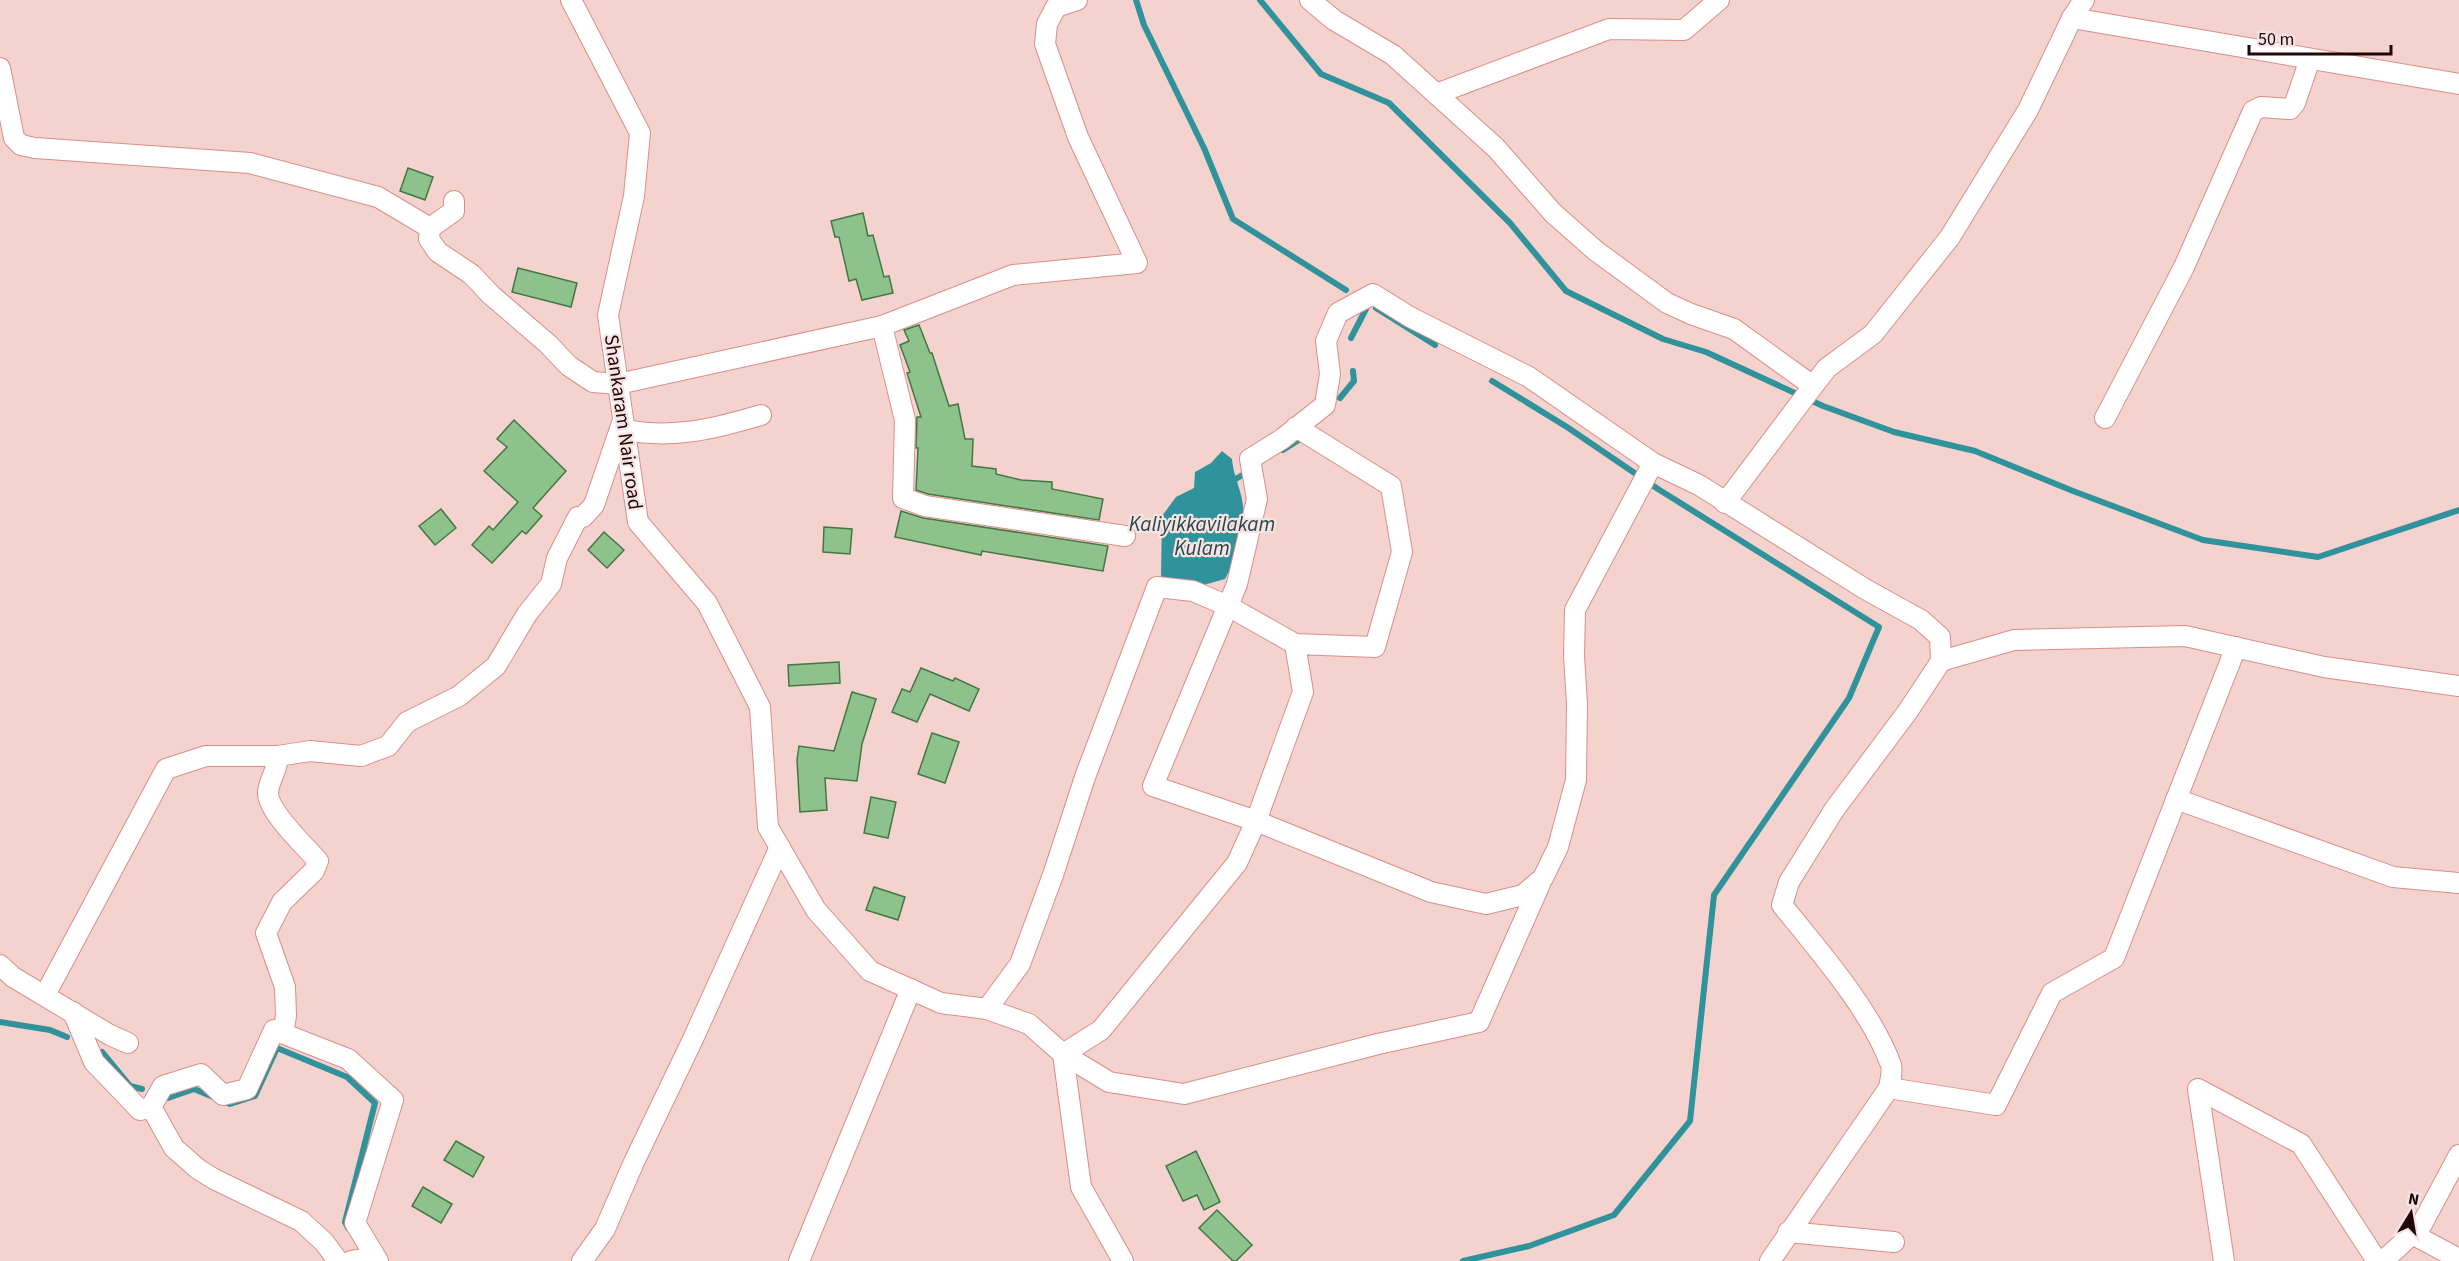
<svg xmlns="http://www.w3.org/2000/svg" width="2459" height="1261" viewBox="0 0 2459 1261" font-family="'Source Sans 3',sans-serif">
	<rect width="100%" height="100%" fill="#f4d3cf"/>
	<path fill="#30929b" d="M 1222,451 L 1232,459 C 1233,472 1238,483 1241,495 C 1249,532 1242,548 1225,579 L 1200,586 L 1161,577 L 1162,516 L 1176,497 L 1194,488 L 1195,472 L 1211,463 Z"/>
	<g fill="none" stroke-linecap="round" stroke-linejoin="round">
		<g stroke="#30929b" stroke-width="6">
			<path d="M 1136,0 L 1144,25 L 1204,148 L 1233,219 L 1346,290"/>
			<path d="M 1260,0 L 1321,74 L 1389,103 L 1510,223 L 1566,291 L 1663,339 L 1706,352 L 1823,406 L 1894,432 L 1975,451 L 2073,491 L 2203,540 L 2318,557 L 2459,510"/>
			<path d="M 1376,308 L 1435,345"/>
			<path d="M 1351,338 L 1366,309"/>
			<path d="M 1340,398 L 1354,381 L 1353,371"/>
			<path d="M 1283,450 L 1305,436"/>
			<path d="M 1229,483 L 1249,471"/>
			<path d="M 0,1022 L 50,1030 L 67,1037"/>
			<path d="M 102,1052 L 130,1086 L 142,1089"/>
			<path d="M 168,1098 L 194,1089 L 230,1104 L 255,1096 L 277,1048 L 347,1077 L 375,1103 L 345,1222 L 348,1228"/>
			<path d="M 1463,1261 L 1529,1246 L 1614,1215 L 1690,1121 L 1714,895 L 1849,698 L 1879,627 L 1658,489 L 1567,427 L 1492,381"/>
		</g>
	</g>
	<g fill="#8dc28c" stroke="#457745" stroke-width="1.5">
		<path d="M 408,168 L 433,177 L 425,200 L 400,191 Z"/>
		<path d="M 863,213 L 868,236 L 873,235 L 884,277 L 889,276 L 893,293 L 862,300 L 856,279 L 849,281 L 839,237 L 835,237 L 831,221 Z"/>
		<path d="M 518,268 L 577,283 L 571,307 L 512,292 Z"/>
		<path d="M 919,325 L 930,353 L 932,353 L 949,406 L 958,404 L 965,439 L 973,439 L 972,466 L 996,469 L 996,474 L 1021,480 L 1052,482 L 1052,489 L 1103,499 L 1099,520 L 928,494 L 916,490 L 918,448 L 916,448 L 917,417 L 921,417 L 907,373 L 910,372 L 900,345 L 909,341 L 904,330 Z"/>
		<path d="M 514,420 L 566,471 L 533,508 L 542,516 L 526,534 L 522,531 L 492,563 L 472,545 L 489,526 L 493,530 L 518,502 L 484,471 L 507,447 L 497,439 Z"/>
		<path d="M 441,509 L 456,528 L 435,545 L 419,526 Z"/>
		<path d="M 901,511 L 923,518 L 1108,546 L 1103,571 L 982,551 L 981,555 L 895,537 Z"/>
		<path d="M 824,527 L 852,529 L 850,554 L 823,552 Z"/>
		<path d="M 604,532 L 624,550 L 607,568 L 588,550 Z"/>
		<path d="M 839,662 L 840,683 L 789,686 L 788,665 Z"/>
		<path d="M 921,668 L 953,681 L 955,678 L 979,689 L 969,711 L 930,694 L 917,722 L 892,712 L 902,689 L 910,692 Z"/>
		<path d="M 852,692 L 876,699 L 862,744 L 857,781 L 825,778 L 827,810 L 800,812 L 797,760 L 799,746 L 834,751 Z"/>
		<path d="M 932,733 L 959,742 L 945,783 L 918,774 Z"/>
		<path d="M 871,797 L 896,802 L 888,838 L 864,833 Z"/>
		<path d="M 874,887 L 905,897 L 898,920 L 866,910 Z"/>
		<path d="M 456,1141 L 484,1157 L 473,1177 L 444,1160 Z"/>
		<path d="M 1196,1151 L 1220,1202 L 1204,1210 L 1197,1195 L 1183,1201 L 1166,1166 Z"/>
		<path d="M 423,1187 L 452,1204 L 441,1223 L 412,1206 Z"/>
		<path d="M 1217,1210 L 1252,1245 L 1236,1261 L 1233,1261 L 1199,1228 Z"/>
	</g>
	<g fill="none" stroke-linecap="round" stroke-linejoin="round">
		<g stroke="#da8e88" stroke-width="22">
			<g id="minor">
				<path d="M 571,0 L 640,133 L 634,196 L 608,315 L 638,522 L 707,603 L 760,707 L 768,827 L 816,910 L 870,971 L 941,1003 L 987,1009 L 1029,1024 L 1063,1054 L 1081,1187 L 1123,1261"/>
				<path d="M 1310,0 L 1334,20 L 1393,55 L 1496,148 L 1553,213 L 1596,251 L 1667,303 L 1691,314 L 1734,329 L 1813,386 L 1827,368 L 1873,334 L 1950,237 L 2028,110 L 2072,18 L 2084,0"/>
				<path d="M 2072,18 L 2459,84"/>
				<path d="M 0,68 L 14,138 L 21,145 L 35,148 L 250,163 L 378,197 L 430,228"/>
				<path d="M 1436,94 L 1609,29 L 1684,30 L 1719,0"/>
				<path d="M 454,201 L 454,211 L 430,228 L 429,239 L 438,252 L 471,274 L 491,295 L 548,344 L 569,366 L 593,382 L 618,384 L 882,326 L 1013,275 L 1137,263 L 1078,137 L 1045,44 L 1047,24 L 1056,7 L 1077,0"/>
				<path d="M 882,326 L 905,420 L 903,498 L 925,506 L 1125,536"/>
				<path d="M 2105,418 L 2184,267 L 2253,111 L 2261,107 L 2290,109 L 2295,103 L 2310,59"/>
				<path d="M 1296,427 L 1391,486 L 1402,552 L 1375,647 L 1295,644 L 1303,692 L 1256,821 L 1237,863 L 1101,1030 L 1063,1054 L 1109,1082 L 1184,1094 L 1378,1044 L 1479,1022 L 1540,884"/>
				<path d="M 625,430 C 674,439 714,429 761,415"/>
				<path d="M 1653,463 L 1575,610 L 1574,656 L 1577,704 L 1576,780 L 1558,847 L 1543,878 L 1523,895 L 1486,904 L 1431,892 L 1256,821 L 1153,786 L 1237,584 L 1257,499 L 1250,459 L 1282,439 L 1325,405 L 1330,374 L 1326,341 L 1338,313 L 1373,294 L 1410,317 L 1529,377 L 1653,463 L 1699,485 L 1865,589 L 1921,620 L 1940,637 L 1941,661 L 1908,711 L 1834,810 L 1789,882 L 1782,905 C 1819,951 1871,1010 1891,1065 C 1893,1072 1890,1081 1889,1088 L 1770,1261"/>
				<path d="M 1725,503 L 1813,386"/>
				<path d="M 1941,661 L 2014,640 L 2185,636 L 2324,667 L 2459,686"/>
				<path d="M 2176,799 L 2393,877 L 2459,883"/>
				<path d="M 0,965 L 13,977 L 110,1035 L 128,1043"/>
				<path d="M 45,995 L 166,769 L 206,756 L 278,756"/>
				<path d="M 987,1009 L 1020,964 L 1053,875 L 1085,777 L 1157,587 L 1193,591 L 1228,606 L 1295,644"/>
				<path d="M 73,1012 L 94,1062 L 140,1110 L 151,1107 L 163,1086 L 201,1074 L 223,1095 L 247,1089 L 274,1030 L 348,1059 L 393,1100 L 355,1223 L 378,1261"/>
				<path d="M 283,1033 L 286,1016 L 285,987 L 266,933 L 282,902 L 314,871 L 318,861 C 305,846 267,811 268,792 C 269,780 278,769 278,756 L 310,751 L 361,756 L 388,746 L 407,722 L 459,696 L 496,666 L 527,614 L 551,584 L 557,558 L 578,517 L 583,517 L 594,505 L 622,423"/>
				<path d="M 1889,1088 L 1996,1105 L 2052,993 L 2114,958 L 2236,647"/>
				<path d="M 151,1107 L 174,1148 L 198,1169 L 214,1179 L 301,1221 L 324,1242 L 338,1261"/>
				<path d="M 1788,1232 L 1894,1242"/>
				<path d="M 2412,1234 L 2459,1259"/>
				<path d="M 351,1261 L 375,1257"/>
				<path d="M 582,1261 L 605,1229 L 634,1162 L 693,1039 L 780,847"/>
				<path d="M 799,1261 L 911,989"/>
				<path d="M 2224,1261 L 2198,1089 L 2301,1144 L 2377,1261"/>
				<path d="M 2383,1261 L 2421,1226 L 2459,1155"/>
			</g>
		</g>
		<use href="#minor" stroke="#fff" stroke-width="20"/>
	</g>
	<g text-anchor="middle" stroke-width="4.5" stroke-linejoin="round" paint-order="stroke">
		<g font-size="20" fill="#200606" stroke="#f5e4e3">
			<text transform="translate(624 422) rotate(82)" y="7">Shankaram Nair road</text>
		</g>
		<g font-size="21" font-style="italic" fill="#294649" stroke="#f5e4e3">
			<text x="1202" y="531">Kaliyikkavilakam<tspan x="1202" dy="24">Kulam</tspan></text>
		</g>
	</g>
	<g transform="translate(2411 1213) rotate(11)" stroke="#f5e4e3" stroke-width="4.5" paint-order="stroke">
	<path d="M0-4.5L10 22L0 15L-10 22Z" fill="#200606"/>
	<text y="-9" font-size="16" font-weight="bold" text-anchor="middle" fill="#200606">N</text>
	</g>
	<path d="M2249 45v9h142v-9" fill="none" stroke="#200606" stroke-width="3"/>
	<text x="2258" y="45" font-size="18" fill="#200606" stroke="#f5e4e3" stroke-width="4.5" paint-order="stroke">50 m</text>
</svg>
